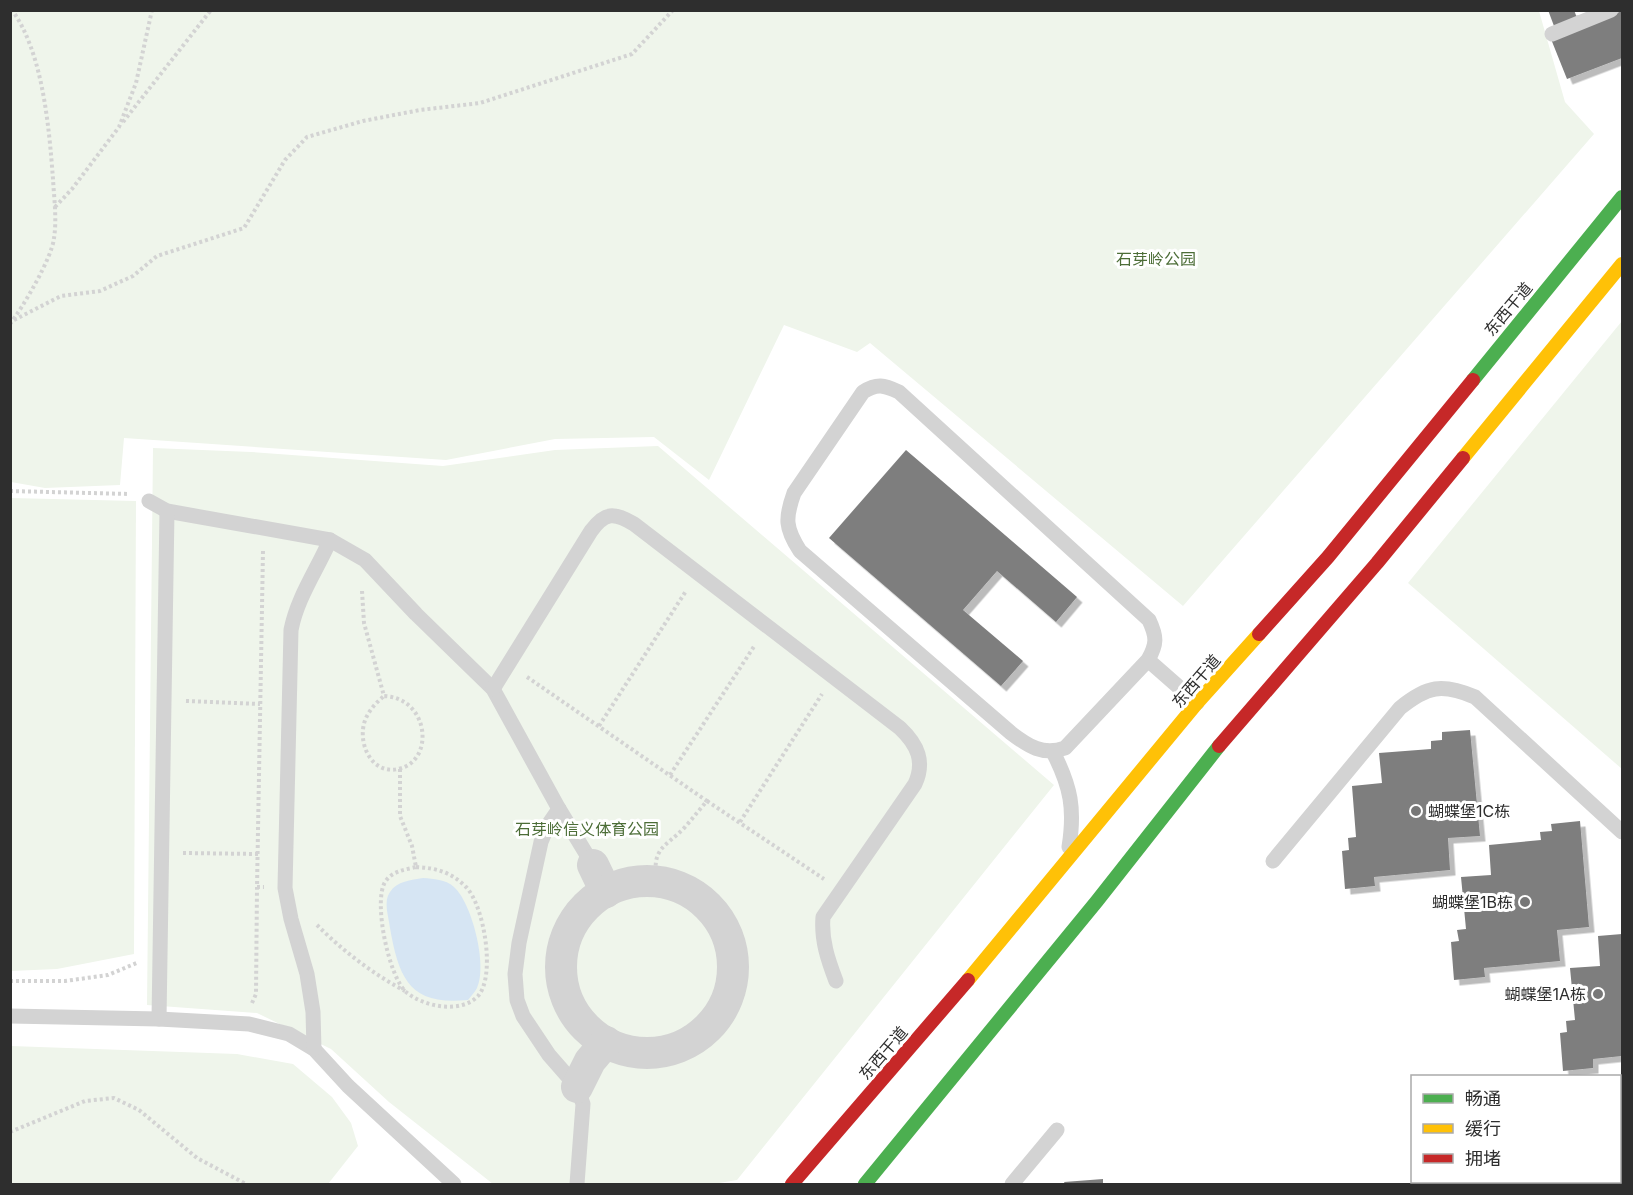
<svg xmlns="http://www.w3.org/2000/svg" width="1633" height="1195" viewBox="0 0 1633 1195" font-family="Inter,'Noto Sans SC',sans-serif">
	<defs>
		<filter id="shadow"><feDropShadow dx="5.5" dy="5.5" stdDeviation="0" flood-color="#0004"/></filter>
	</defs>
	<rect width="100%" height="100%" fill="#fff"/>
	<g fill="#eff5eb">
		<path d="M 10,11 L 1539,11 L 1565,102 L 1594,134 L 1183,606 L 870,343 L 857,352 L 784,325 L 709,480 L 654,437 L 555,439 L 446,460 L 124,438 L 120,485 L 45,488 L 11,482 Z"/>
		<path d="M 1622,321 L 1622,769 L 1408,583 Z"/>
		<path d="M 658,446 L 1054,785 L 737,1180 L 713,1184 L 493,1184 L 389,1102 L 331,1049 L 257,1013 L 147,1005 L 153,448 L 251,452 L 443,466 L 555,450 Z"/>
		<path d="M 11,498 L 136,501 L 134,954 L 57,969 L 11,971 Z"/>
		<path d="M 11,1046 L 237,1054 L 293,1064 L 332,1097 L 351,1123 L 358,1146 L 328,1184 L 11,1184 Z"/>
	</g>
	<path fill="#d6e5f3" d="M 423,878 C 434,879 445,879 454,887 C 472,903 488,966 477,988 C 475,992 471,996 468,1000 C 410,1006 399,979 390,928 C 389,917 383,902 390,892 C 397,881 411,880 423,878 Z"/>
	<g fill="#7e7e7e" filter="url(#shadow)">
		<path d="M 1548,10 L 1574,10 L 1577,18 L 1554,26 Z"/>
		<path d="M 1622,11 L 1622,58 L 1567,79 L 1551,39 Z"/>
		<path d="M 906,450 L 1077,597 L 1056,622 L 997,571 L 963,610 L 1023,661 L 1001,686 L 829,538 Z"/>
		<path d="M 1470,730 L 1480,836 L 1448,838 L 1450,870 L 1374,877 L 1375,886 L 1345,889 L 1342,851 L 1349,850 L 1348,838 L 1356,837 L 1352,786 L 1382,783 L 1379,753 L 1431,749 L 1431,741 L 1442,740 L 1442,732 Z"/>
		<path d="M 1580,821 L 1589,927 L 1557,930 L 1560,961 L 1484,968 L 1485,977 L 1454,980 L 1451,942 L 1459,941 L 1457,930 L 1466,929 L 1461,877 L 1491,875 L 1489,845 L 1541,840 L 1540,832 L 1552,831 L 1551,824 Z"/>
		<path d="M 1622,934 L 1622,1056 L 1593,1059 L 1593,1068 L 1563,1071 L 1560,1033 L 1567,1032 L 1566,1021 L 1575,1020 L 1570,968 L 1600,966 L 1598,936 Z"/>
		<path d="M 1103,1179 L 1103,1184 L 1065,1184 L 1064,1182 Z"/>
	</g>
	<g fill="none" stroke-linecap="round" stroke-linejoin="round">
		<g stroke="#d3d3d3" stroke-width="4" stroke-dasharray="3 3" stroke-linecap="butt">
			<path d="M 123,122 L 211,10"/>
			<path d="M 55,207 L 72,189 L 119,127 L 136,83 L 152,10"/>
			<path d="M 14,320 L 61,296 L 100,291 L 133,276 L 157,256 L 244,228 L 285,160 L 307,137 L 363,121 L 420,110 L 480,103 L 632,54 L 673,10"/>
			<path d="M 10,324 C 23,307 52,258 54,238 C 57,219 54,198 53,179 C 49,127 43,53 12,10"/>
			<path d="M 10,491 L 129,494"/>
			<path d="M 263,551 L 257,887 L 264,887"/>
			<path d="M 362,591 L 364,623 L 384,696 C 430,698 435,762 398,769 C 370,775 356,740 366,718 C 370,709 377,702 384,696"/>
			<path d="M 527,677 L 707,801 C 700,809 693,818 685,827 C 665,848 651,847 657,882"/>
			<path d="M 186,701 L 260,704"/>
			<path d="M 599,726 L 686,591"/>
			<path d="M 400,769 L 400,816 L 412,846 L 416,867"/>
			<path d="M 670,775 L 755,645"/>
			<path d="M 707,801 L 824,879"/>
			<path d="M 740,822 L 822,694"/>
			<path d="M 183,853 L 258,854"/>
			<path d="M 416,867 C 436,868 451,872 466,887 C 484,905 496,976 478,996 C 461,1014 424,1007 406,992 C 389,977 373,902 385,882 C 392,871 404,870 416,867 Z"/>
			<path d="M 317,925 C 343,951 373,974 405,991"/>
			<path d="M 10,981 L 65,981 L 108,975 L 139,962"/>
			<path d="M 252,1003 L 256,994 L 257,887"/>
			<path d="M 10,1132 L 85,1101 L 114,1098 L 139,1110 L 197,1158 L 246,1184"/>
		</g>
		<g stroke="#d3d3d3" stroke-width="15">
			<path d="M 1552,34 L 1611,10"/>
			<path d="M 149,501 L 167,511 L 330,540 L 365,560 L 416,614 L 493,689 L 559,809 L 593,865"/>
			<path d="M 1148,660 L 1065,748 C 1043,756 1028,746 1011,733 L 800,551 C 785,528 785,518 794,493 L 863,392 C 877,383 884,385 899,392 L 1149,620 C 1157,637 1157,644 1148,660 L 1197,703"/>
			<path d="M 493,689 L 591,531 C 605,512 614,512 634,524 L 900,728 C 918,745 925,762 915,784 L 823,917 C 821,940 828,960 836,981"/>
			<path d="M 1053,752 C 1071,787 1075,809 1069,847"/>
			<path d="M 559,809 L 548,825 L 541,842 L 519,943 L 515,974 L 517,1000 L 523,1016 L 549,1055 L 577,1087 L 583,1104 L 577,1184"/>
			<path d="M 1273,861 L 1400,708 C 1427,686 1442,683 1475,697 L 1622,832"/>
			<path d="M 10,1016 L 159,1019 L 249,1024 L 289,1034 L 314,1049 L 348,1086 L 454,1184"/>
			<path d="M 159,1019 L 167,511"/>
			<path d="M 314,1049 L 313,1012 L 307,974 L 291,919 L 285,888 L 291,630 C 297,598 317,570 330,540"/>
			<path d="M 1620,1146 L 1622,1144"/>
			<path d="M 1012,1184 L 1057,1130"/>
			<path d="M 1573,1184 L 1575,1182"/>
		</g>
		<g stroke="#d3d3d3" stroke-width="32">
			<path d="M 593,865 L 606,892"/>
			<circle cx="647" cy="967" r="86"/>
			<path d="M 577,1087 L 590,1061 L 606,1042"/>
		</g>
		<g stroke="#4caf50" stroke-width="14">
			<path d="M 1473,380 L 1622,197"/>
			<path d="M 865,1184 L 1097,901 L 1219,746"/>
		</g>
		<g stroke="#ffc107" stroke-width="14">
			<path d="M 1463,458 L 1622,264"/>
			<path d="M 968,980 L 1197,703 L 1259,634"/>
		</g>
		<g stroke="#c62828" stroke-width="14">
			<path d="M 1259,634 L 1328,557 L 1473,380"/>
			<path d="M 1219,746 L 1377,563 L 1463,458"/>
			<path d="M 792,1184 L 968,980"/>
		</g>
	</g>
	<g fill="#777" stroke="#fff" stroke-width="2">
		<circle cx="1416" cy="811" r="6"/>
		<circle cx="1525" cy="902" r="6"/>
		<circle cx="1598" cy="994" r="6"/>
	</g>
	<g text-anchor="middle" stroke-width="6" stroke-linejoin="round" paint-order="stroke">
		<g font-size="16" fill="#4c6d37" stroke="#fff">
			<text x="1156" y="265">石芽岭公园</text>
			<text x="587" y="835">石芽岭信义体育公园</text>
		</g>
		<g font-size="16" fill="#2e2e2e" stroke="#fff">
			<text transform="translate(1508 309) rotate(-50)" y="6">东西干道</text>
			<text transform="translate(1196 681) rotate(-49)" y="6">东西干道</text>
			<text transform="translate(883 1053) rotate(-49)" y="6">东西干道</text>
		</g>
		<g font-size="16" fill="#2e2e2e" stroke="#fff" text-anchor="end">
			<text x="1428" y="817" text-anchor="start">蝴蝶堡1C栋</text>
			<text x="1513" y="908">蝴蝶堡1B栋</text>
			<text x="1586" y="1000">蝴蝶堡1A栋</text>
		</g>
	</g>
	<rect width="1633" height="1195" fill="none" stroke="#2e2e2e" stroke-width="24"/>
	<rect x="1411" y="1075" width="210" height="108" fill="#ffffff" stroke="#ababab" stroke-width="1.5"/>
	<rect x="1423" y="1094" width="30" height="9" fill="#4caf50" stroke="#ababab" stroke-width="1.5"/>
	<text x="1465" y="1105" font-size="18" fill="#2e2e2e">畅通</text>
	<rect x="1423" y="1124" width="30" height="9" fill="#ffc107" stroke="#ababab" stroke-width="1.5"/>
	<text x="1465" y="1135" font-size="18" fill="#2e2e2e">缓行</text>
	<rect x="1423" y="1154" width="30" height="9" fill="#c62828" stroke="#ababab" stroke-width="1.5"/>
	<text x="1465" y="1165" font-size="18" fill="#2e2e2e">拥堵</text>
</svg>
